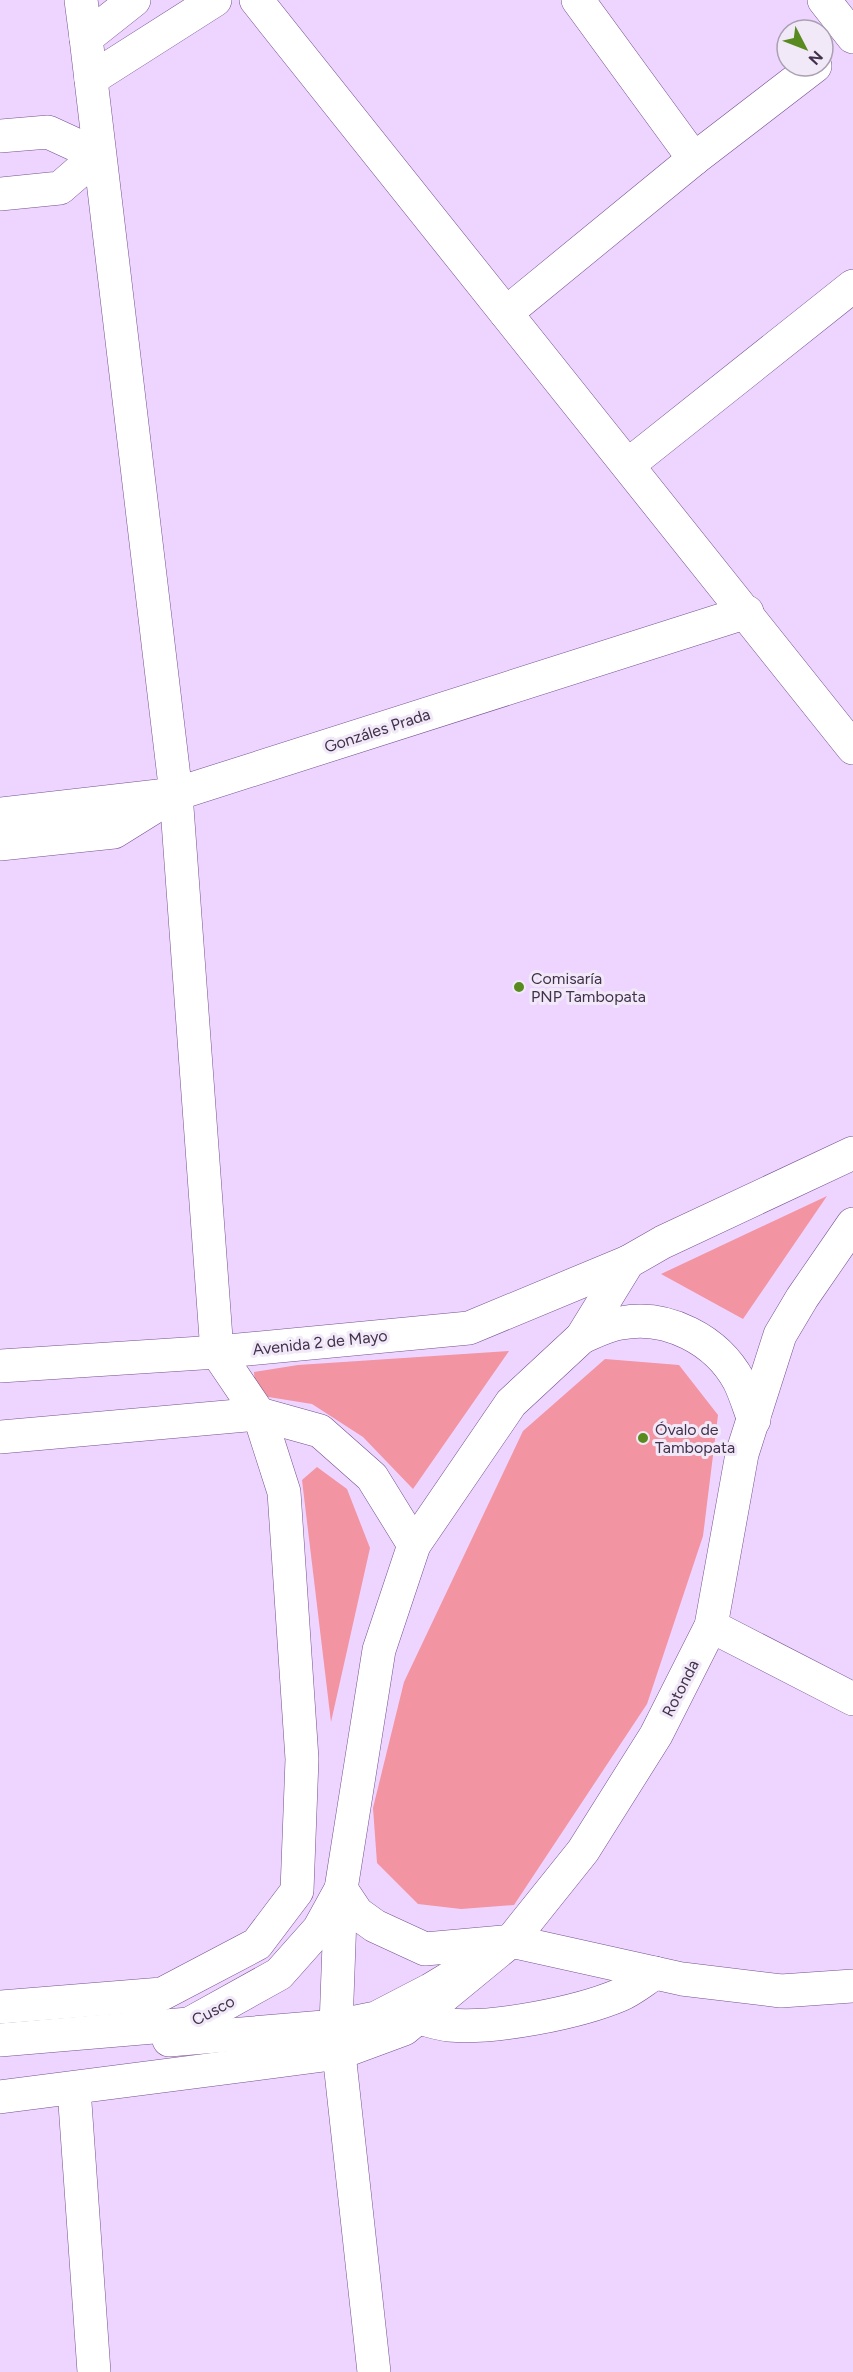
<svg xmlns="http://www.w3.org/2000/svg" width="853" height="2372" viewBox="0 0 853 2372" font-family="Figtree,sans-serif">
	<rect width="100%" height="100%" fill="#eed5ff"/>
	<g fill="#f294a1">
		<path d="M 827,1196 L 743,1319 L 661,1274 Z"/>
		<path d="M 509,1351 L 413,1489 L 363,1437 L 312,1404 L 256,1395 L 254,1372 L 298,1365 Z"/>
		<path d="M 605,1359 L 679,1365 L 718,1415 L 703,1536 L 647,1704 L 514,1905 L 461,1909 L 418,1904 L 377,1863 L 373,1808 L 404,1682 L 523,1431 Z"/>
		<path d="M 317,1467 L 347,1489 L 370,1548 L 331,1722 L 302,1480 Z"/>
	</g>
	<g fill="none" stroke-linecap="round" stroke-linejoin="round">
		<g stroke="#76508d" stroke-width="34">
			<g id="street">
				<path d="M 81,0 L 86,38"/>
				<path d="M 256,0 L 853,748"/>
				<path d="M 578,0 L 694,159"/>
				<path d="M 824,0 L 853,37"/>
				<path d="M 506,313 L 694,159 L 815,66"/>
				<path d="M 628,465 L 853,286"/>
				<path d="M 0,814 L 176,794 L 747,612"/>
				<path d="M 0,844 L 114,832 L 167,799"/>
				<path d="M 711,1626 L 853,1699"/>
				<path d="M 341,1889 L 336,2026 L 374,2372"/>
				<path d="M 0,2007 L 162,1994 L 257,1944 L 297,1891 L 302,1759 L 284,1492 L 259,1414"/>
				<path d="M 418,2018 C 428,2020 439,2024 449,2025 C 495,2029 577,2013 620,1995 C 632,1990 644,1980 655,1973"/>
				<path d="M 74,2089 L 94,2372"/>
				<path d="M 0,2097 L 339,2053 L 404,2029 L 511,1941 L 682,1979 L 781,1991 L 853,1986"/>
			</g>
		</g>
		<g stroke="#76508d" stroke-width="34">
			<g id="secondary">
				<path d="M 134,0 L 86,38 L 176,794 L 217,1352 L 259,1414"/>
				<path d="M 91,79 L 215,0"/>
				<path d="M 0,136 L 48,132 L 98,155 L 60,188 L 0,194"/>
				<path d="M 0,1366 L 217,1352 L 469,1328 L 628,1262"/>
				<path d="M 0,1437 L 259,1414 L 320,1431 L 372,1477 L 414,1545"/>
			</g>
		</g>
		<g stroke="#76508d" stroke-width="34">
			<g id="highway">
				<path d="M 582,1337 C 594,1332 608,1325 621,1323 C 667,1314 717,1340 739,1381 C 745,1393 749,1407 754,1420"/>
				<path d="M 341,1889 L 357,1913 L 375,1926 L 425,1949 L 503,1942"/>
				<path d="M 0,2040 L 189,2024 L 279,1974 L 319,1929 L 341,1889 L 379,1650 L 414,1545 L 511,1403 L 582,1337 L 628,1262 L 663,1242 L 853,1153"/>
				<path d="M 169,2040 L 336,2026 L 376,2018 L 430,1990 L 511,1941 L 583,1851 L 656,1735 L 711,1626 L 742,1454 L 780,1335 L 802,1298 L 853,1224"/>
			</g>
		</g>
		<use href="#street" stroke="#fff" stroke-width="33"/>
		<use href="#secondary" stroke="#fff" stroke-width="33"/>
		<use href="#highway" stroke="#fff" stroke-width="33"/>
	</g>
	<g fill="#598a1f" stroke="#f2e9f8" stroke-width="2">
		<circle cx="519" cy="987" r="6"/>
		<circle cx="643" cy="1438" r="6"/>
	</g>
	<g text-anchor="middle" stroke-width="6" stroke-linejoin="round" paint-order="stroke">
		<g font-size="16" fill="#41314c" stroke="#f2e9f8">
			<text transform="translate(377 730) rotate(-18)" y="6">Gonzáles Prada</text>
			<text transform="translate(320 1342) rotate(-6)" y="6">Avenida 2 de Mayo</text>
			<text transform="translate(680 1688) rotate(-63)" y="6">Rotonda</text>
			<text transform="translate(213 2010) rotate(-28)" y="6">Cusco</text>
		</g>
		<g font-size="16" fill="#41314c" stroke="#f2e9f8" text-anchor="start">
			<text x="531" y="984">Comisaría<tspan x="531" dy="18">PNP Tambopata</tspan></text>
			<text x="655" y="1435">Óvalo de<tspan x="655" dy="18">Tambopata</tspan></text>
		</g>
	</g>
	<g transform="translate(805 48) rotate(132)"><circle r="28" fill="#f2e9f8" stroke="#ab9fb3" stroke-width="1.5"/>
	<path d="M0-4.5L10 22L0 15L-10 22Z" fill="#598a1f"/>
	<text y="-9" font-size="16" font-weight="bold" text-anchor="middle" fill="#41314c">N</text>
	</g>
</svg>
